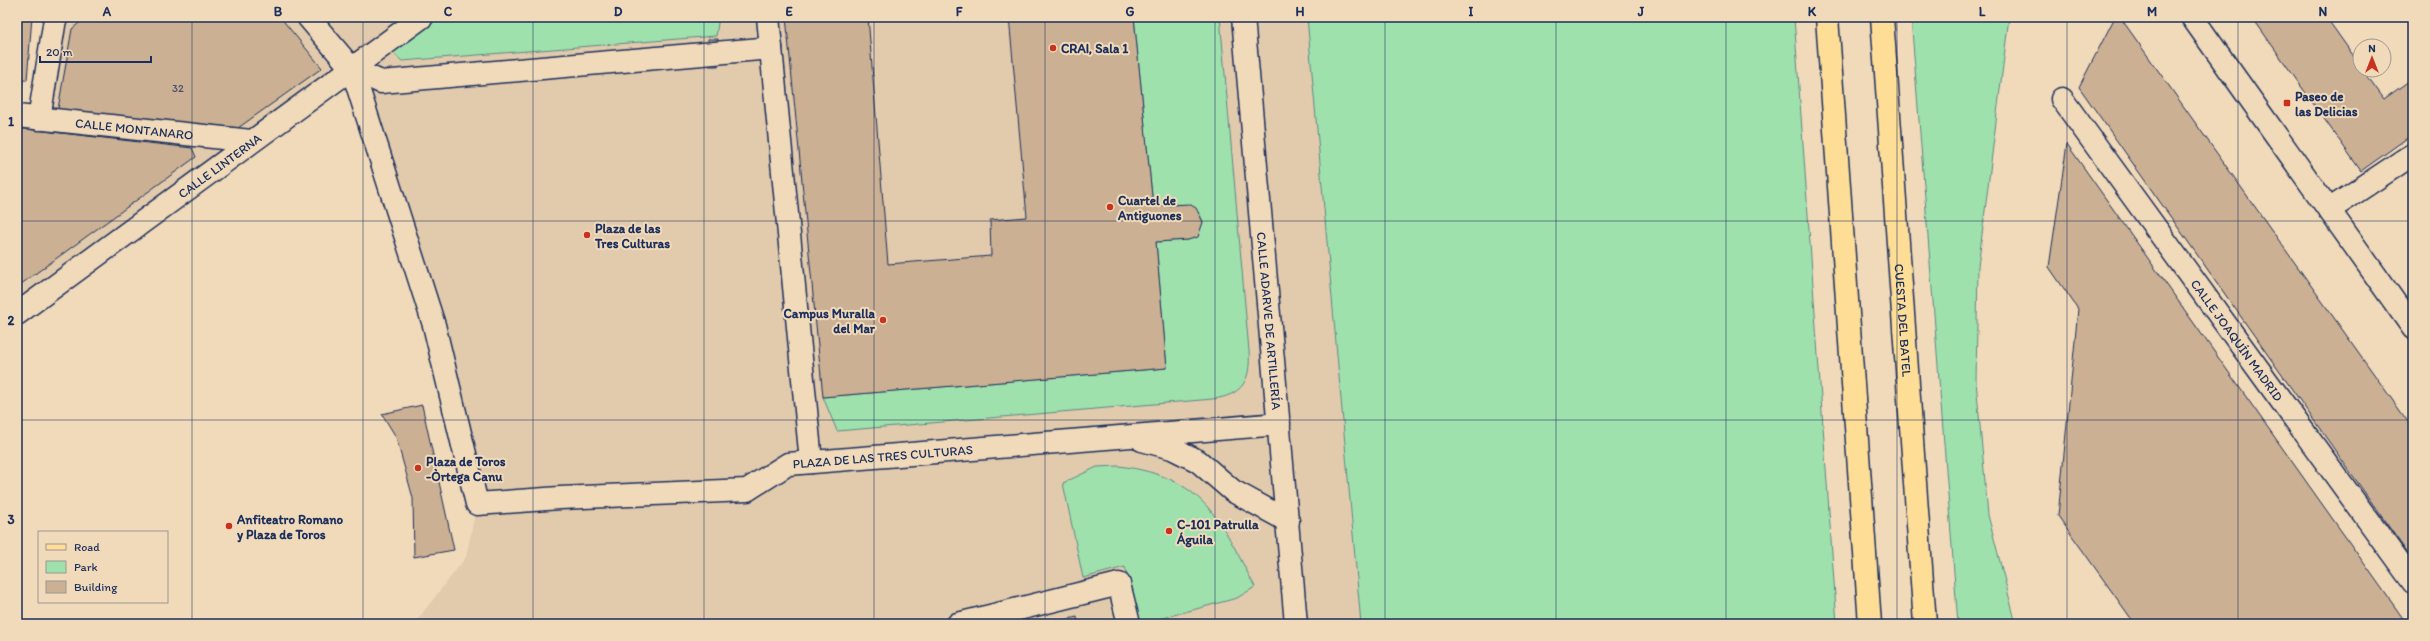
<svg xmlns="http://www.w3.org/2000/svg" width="2430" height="641" viewBox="0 0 2430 641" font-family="Itim,sans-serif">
	<rect width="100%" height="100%" fill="#f1dab9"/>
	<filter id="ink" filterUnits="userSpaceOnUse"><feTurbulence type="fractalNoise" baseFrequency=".025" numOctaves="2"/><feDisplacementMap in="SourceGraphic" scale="8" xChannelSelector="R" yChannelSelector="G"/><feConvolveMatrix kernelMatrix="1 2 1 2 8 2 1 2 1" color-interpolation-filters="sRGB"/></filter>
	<g filter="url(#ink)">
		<path fill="#e2caac" d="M 57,17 L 1307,17 L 1361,624 L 414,624 L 466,557 L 477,504 L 352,70 L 17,314 L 17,116 L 39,119 Z"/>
		<g fill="#9fe1ac" stroke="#5d8885">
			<path d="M 422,17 L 719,17 L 716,36 L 402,61 L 384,45 Z"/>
			<path d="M 1134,17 L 1220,17 L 1249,351 C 1251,380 1243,395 1213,399 L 837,431 L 823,397 L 1167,368 L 1156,242 L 1188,240 L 1197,237 L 1203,222 C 1196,198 1172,205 1153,206 Z"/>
			<path d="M 1307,17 L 1794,17 L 1837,624 L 1361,624 Z"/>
			<path d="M 1911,17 L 2009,17 L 1978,267 L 1976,381 L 1988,515 L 2016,624 L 1958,624 Z"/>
			<path d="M 1119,466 C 1204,477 1219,518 1255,587 L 1237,598 L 1140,624 L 1125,567 L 1083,578 L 1063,483 L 1097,467 Z"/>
		</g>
		<g fill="#cbb093" stroke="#1b2f5e">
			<path d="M 17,17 L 32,17 L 27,80 L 23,80 L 20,105 L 17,105 Z"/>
			<path d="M 86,17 L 280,17 L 322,68 L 238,128 L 58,109 L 72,29 Z"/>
			<path d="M 786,17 L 868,17 L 888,264 L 991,256 L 990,220 L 1027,217 L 1009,17 L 1134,17 L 1153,206 L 1189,204 L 1196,208 L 1203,222 L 1198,237 L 1188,240 L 1156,242 L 1167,368 L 823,397 Z"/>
			<path d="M 2115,17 L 2120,17 L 2413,429 L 2413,561 L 2079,87 Z"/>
			<path d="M 2252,17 L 2326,17 L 2360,65 L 2360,70 L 2363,70 L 2384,99 L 2413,78 L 2413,134 L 2361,171 Z"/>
			<path d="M 708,39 L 718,39 L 719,66 L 709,66 Z"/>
			<path d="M 17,128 L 192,148 L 196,157 L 17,287 Z"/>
			<path d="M 2067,144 L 2407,624 L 2135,624 L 2058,516 L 2078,309 L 2049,267 Z"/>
			<path d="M 422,405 L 454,550 L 414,557 L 413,498 L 396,437 L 382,414 Z"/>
			<path d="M 1077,617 L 1078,624 L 1047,624 Z"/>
		</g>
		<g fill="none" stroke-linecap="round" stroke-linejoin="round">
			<g stroke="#1b2f5e" stroke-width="25">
				<g id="minor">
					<path id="s1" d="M 308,17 L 352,69 L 434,325 L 477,504 L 560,498 L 747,490 L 788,464 L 1279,424"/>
					<path d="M 768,17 L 811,462"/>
					<path id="s2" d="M 1243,17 L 1296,624"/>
					<path d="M 2192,17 L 2413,328"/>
					<path d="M 352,69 L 381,82 L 771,48"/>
					<path id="s3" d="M 2062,99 L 2413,582"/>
					<path id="s4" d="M 17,116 L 251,141"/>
					<path d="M 39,119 L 55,19 L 57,17"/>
					<path d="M 2329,210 L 2413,154"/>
					<path id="s5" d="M 17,314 L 422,17"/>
					<path d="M 1142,440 L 1172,448 L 1198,461 L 1233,491 L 1288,521"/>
					<path d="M 958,624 L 1119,584 L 1129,624"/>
				</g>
			</g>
			<g stroke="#1b2f5e" stroke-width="25">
				<g id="major">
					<path d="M 1827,17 L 1870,624"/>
					<path id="s6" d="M 1882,17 L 1925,624"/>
				</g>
			</g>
			<use href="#minor" stroke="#f1dab9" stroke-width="22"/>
			<use href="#major" stroke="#fedd96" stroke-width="22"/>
		</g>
	</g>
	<path fill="none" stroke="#1b2f5e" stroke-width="1" stroke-opacity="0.55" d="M 192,17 L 192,624M 363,17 L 363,624M 533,17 L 533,624M 704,17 L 704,624M 874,17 L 874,624M 1045,17 L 1045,624M 1215,17 L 1215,624M 1385,17 L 1385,624M 1556,17 L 1556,624M 1726,17 L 1726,624M 1897,17 L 1897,624M 2067,17 L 2067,624M 2238,17 L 2238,624M 17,221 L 2413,221M 17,420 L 2413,420"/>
	<g fill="#c8321e" stroke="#f1dab9" stroke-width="1.5">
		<circle cx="1053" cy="48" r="4"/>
		<rect x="2283" y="99" width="8" height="8" rx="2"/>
		<circle cx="1110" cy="207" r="4"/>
		<circle cx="587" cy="235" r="4"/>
		<circle cx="883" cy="320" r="4"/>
		<circle cx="418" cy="468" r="4"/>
		<circle cx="229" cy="526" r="4"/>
		<circle cx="1169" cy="531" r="4"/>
	</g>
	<g text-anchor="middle" stroke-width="4" stroke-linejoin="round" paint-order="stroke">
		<g font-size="11" fill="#474f6b">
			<text x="178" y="92">32</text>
		</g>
		<g font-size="13" font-weight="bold" fill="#1b2f5e" stroke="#f1dab9" text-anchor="start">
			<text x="1061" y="53">CRAI, Sala 1</text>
			<text x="2295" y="101">Paseo de<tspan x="2295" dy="15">las Delicias</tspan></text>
			<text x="1118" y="205">Cuartel de<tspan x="1118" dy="15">Antiguones</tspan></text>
			<text x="595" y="233">Plaza de las<tspan x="595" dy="15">Tres Culturas</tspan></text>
			<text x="875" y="318" text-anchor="end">Campus Muralla<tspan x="875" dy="15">del Mar</tspan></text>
			<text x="426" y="466">Plaza de Toros<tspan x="426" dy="15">-Òrtega Canu</tspan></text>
			<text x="237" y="524">Anfiteatro Romano<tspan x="237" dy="15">y Plaza de Toros</tspan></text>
			<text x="1177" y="529">C-101 Patrulla<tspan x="1177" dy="15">Águila</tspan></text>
		</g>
		<g font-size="13" fill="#1b2f5e" stroke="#f1dab9">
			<text dy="5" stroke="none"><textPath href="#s4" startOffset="118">CALLE MONTANARO</textPath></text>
			<text dy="5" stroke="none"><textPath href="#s5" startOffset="251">CALLE LINTERNA</textPath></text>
			<text dy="5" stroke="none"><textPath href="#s6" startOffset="304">CUESTA DEL BATEL</textPath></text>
			<text dy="5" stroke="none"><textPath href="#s2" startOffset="305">CALLE ADARVE DE ARTILLERÍA</textPath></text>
			<text dy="5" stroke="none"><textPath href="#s3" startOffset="298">CALLE JOAQUÍN MADRID</textPath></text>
			<text dy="5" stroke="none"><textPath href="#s1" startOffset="935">PLAZA DE LAS TRES CULTURAS</textPath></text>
		</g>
	</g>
	<rect width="2430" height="641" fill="none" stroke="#f1dab9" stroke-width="44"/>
	<rect x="38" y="531" width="130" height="72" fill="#f1dab9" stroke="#9b9695"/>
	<rect x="46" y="544" width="20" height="6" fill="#fedd96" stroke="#9b9695"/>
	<text x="74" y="551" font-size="12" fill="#1b2f5e">Road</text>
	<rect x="46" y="561" width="20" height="12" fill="#9fe1ac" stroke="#9b9695"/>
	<text x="74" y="571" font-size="12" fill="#1b2f5e">Park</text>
	<rect x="46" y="581" width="20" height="12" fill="#cbb093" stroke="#9b9695"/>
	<text x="74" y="591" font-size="12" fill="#1b2f5e">Building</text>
	<g transform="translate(2372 58)"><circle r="19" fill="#f1dab9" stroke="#9b9695"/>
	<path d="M0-3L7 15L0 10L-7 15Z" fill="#c8321e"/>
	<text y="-6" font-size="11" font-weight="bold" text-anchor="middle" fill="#1b2f5e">N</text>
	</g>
	<path d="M40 56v6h111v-6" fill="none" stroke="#1b2f5e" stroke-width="2"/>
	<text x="46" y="56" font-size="12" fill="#1b2f5e" stroke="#f1dab9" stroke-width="3" paint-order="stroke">20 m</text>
	<rect x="22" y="22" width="2386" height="597" fill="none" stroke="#1b2f5e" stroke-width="1.5"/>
	<g font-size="13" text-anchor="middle" font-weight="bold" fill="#1b2f5e">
		<text x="107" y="16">A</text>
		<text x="278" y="16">B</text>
		<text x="448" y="16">C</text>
		<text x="618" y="16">D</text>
		<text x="789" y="16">E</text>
		<text x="959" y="16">F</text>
		<text x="1130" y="16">G</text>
		<text x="1300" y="16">H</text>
		<text x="1471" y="16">I</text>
		<text x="1641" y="16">J</text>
		<text x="1812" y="16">K</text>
		<text x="1982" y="16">L</text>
		<text x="2152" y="16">M</text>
		<text x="2323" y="16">N</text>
		<text x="11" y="126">1</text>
		<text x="11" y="325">2</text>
		<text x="11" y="524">3</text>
	</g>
</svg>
